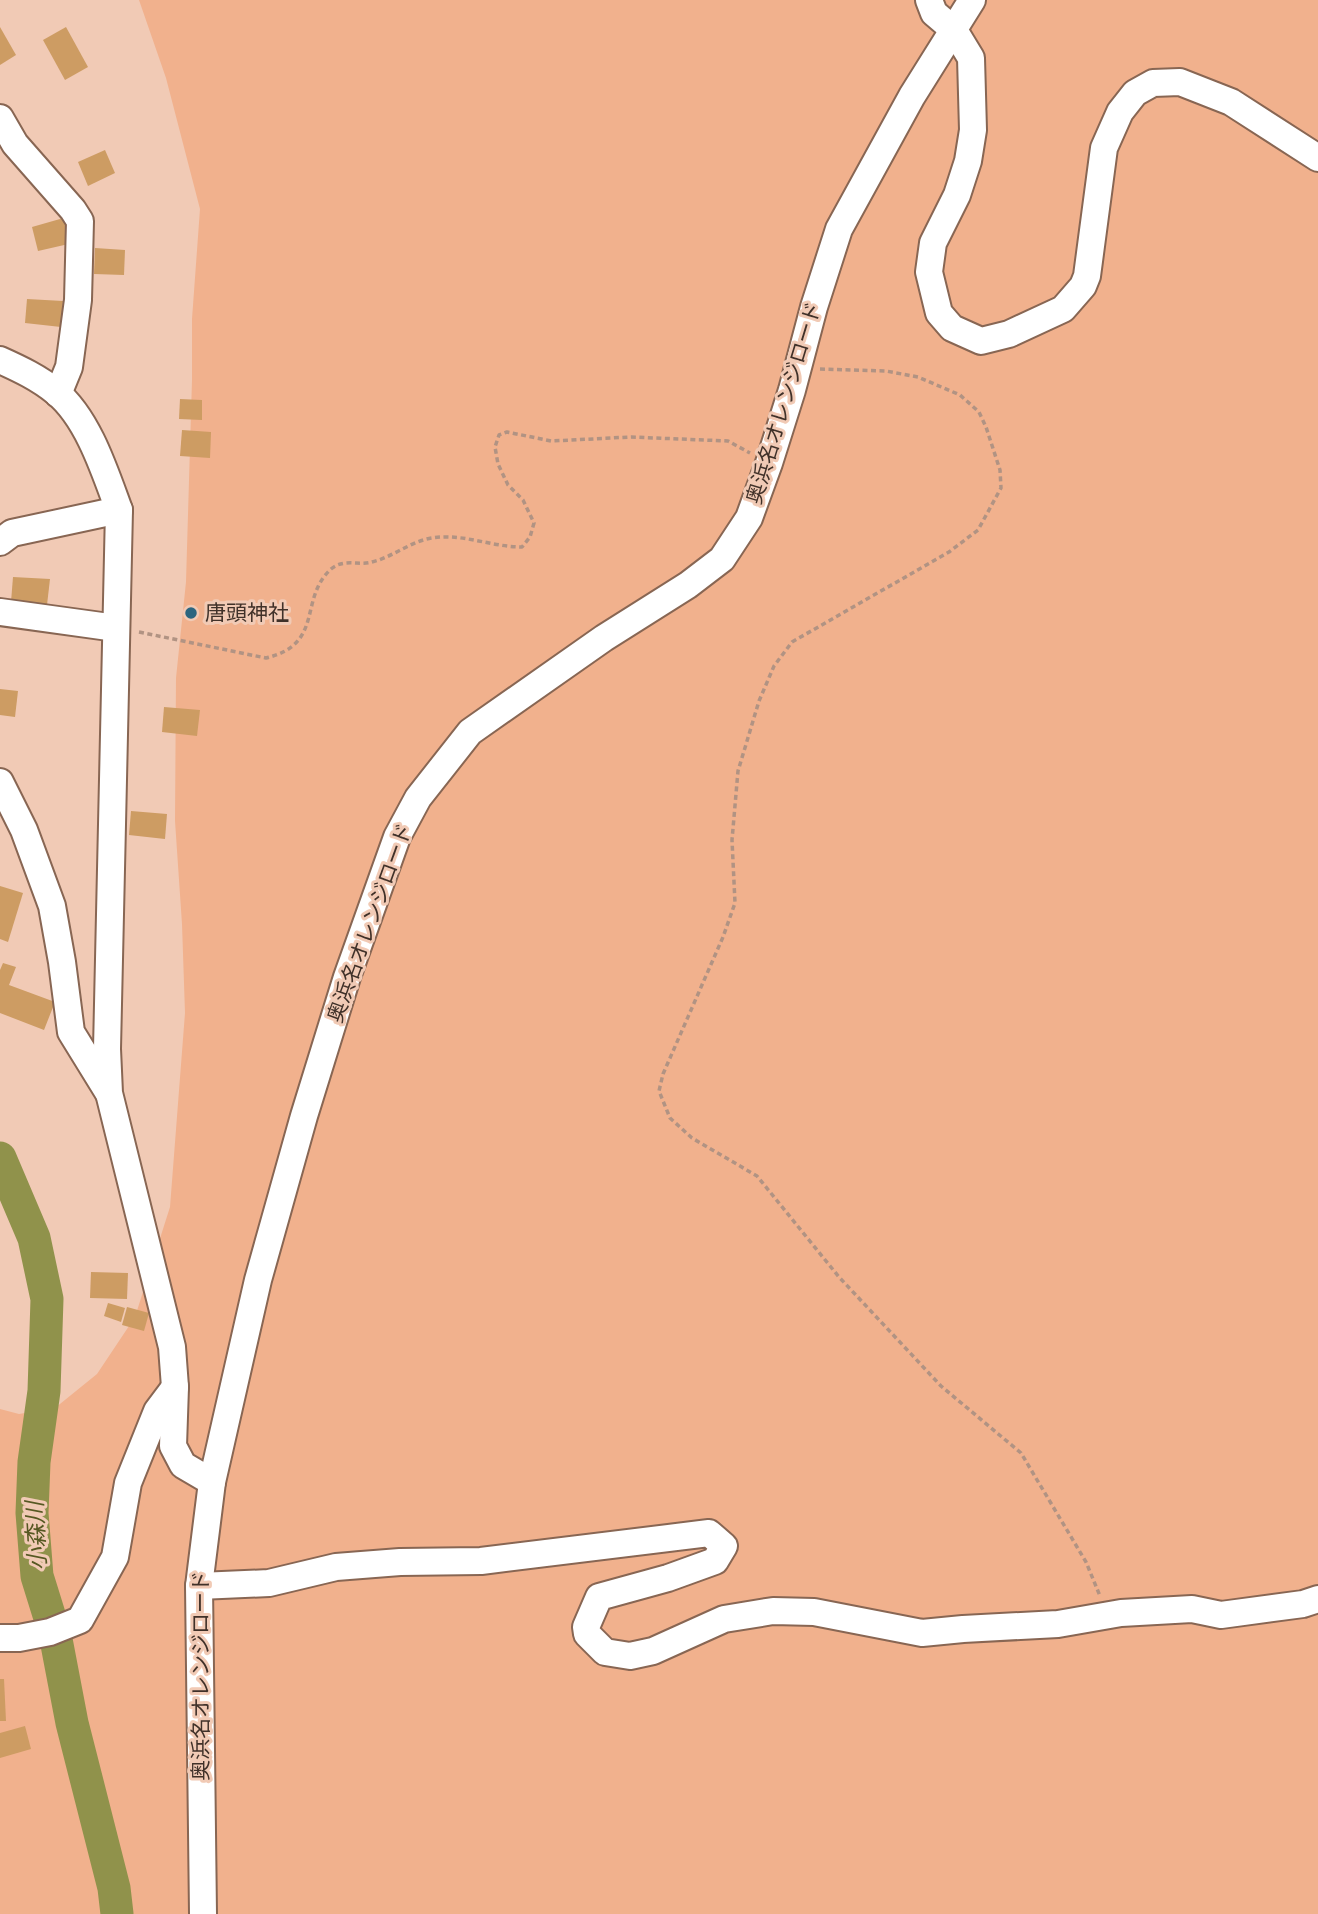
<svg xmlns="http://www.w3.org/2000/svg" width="1318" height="1914" viewBox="0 0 1318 1914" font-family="Spectral,'Noto Sans JP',serif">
	<rect width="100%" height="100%" fill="#f1cab5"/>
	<path fill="#f1b18d" d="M 139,0 L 1318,0 L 1318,1914 L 0,1914 L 0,1409 L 19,1414 L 55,1408 L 97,1374 L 135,1317 L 170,1207 L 185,1013 L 182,924 L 175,821 L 176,678 L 186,582 L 192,380 L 192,319 L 200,209 L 166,78 Z"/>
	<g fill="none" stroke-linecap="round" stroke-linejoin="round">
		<path stroke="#90924b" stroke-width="33" d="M 0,1158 L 34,1238 L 47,1299 L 44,1391 L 34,1462 L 32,1513 L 37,1576 L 55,1634 L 72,1723 L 114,1888 L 117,1914"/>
	</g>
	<g fill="#cd9c63">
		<path d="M 0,27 L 16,55 L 0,65 Z"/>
		<path d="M 66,27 L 88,67 L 65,80 L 43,40 Z"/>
		<path d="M 105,150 L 115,173 L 88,186 L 78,162 Z"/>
		<path d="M 67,217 L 73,243 L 38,251 L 32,227 Z"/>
		<path d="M 95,248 L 125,250 L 124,275 L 94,274 Z"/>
		<path d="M 27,299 L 63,301 L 61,327 L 25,323 Z"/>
		<path d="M 180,399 L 202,400 L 202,420 L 179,419 Z"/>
		<path d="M 182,430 L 211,432 L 210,458 L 180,456 Z"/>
		<path d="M 13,577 L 50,579 L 47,605 L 11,602 Z"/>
		<path d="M 0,689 L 18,691 L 15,717 L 0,715 Z"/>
		<path d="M 164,707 L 200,710 L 197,736 L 162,732 Z"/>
		<path d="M 131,811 L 167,814 L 165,839 L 129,835 Z"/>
		<path d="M 0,886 L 23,893 L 8,942 L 0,939 Z"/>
		<path d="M 3,963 L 16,967 L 9,985 L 55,1002 L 44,1030 L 0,1013 L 0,970 Z"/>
		<path d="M 91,1272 L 128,1273 L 127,1299 L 90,1298 Z"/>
		<path d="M 108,1303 L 125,1308 L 121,1322 L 104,1316 Z"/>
		<path d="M 127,1307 L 149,1313 L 144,1331 L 122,1325 Z"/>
		<path d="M 0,1679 L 4,1679 L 6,1721 L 0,1721 Z"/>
		<path d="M 25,1726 L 31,1749 L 0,1758 L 0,1733 Z"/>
	</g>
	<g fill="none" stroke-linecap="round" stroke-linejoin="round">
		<g stroke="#886653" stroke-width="30">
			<g id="minor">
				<path d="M 929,0 L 934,13 L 954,30 L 971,58 L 973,130 L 968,161 L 957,195 L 933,243 L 929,272 L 939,313 L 952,328 L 981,341 L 1009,334 L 1063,309 L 1083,286 L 1087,276 L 1104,148 L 1120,112 L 1135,93 L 1153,83 L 1180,82 L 1231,102 L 1318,158"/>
				<path d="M 0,118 L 15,144 L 73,210 L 80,221 L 78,300 L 69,367 L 58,394"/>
				<path d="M 0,360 C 20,369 39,378 56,392 C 88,418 105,472 119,510 L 107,1049 L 109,1093 L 172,1347 L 175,1387 L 173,1446 L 183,1465 L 212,1482"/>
				<path d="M 0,542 L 12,533 L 119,510"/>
				<path d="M 0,612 L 116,628"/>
				<path d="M 0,782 L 24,830 L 52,906 L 62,962 L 71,1032 L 108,1092"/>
				<path d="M 199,1586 L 269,1583 L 336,1567 L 400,1562 L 481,1561 L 709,1533 L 724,1546 L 715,1561 L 668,1578 L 599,1597 L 586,1627 L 587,1634 L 605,1652 L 630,1656 L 653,1651 L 724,1619 L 773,1611 L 814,1612 L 922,1633 L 963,1629 L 1058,1624 L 1121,1613 L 1192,1609 L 1221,1615 L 1303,1604 L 1318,1599"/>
				<path d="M 0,1638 L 19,1638 L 50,1632 L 80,1620 L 115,1557 L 128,1483 L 157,1411 L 175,1387"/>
				<path d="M 203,1914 L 199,1586 L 212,1482 L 258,1280 L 304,1116 L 347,977 L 397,837 L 418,798 L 470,732 L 604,638 L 688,585 L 722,559 L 749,518 L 769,463 L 792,390 L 814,307 L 839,229 L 912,96 L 972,0"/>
			</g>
		</g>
		<g stroke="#b19383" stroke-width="3.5" stroke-dasharray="5 3.5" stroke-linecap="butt">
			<path d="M 820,369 L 886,371 L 918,377 L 960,395 L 979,412 L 986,427 L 1000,470 L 1001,488 L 978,530 L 949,552 L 792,642 L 774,666 L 759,701 L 738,771 L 732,840 L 735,903 L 723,937 L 663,1074 L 659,1091 L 670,1118 L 692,1138 L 757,1176 L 839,1277 L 941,1386 L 1021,1453 L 1086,1562 L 1100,1596"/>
			<path d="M 139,632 L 266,658 C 325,644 298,599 331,569 C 344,558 359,566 372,562 C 393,557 411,541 432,538 C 463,533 491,547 522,547 L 530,537 L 534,523 L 523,500 L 508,485 L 498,464 L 495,447 L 499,435 L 507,432 L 551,441 L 631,437 L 728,441 L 750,453"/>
		</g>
		<use href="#minor" stroke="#fff" stroke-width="26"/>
	</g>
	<circle fill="#2c657f" stroke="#f1cab5" stroke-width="2.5" cx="191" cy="613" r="7"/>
	<g text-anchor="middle" stroke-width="6" stroke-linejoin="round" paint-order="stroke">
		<g font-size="21" fill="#403129" stroke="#f1cab5">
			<text transform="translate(784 403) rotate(-73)" y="7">奥浜名オレンジロード</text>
			<text transform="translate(370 923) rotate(-70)" y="7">奥浜名オレンジロード</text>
			<text transform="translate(201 1676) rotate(-90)" y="7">奥浜名オレンジロード</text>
		</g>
		<g font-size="21" fill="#403129" stroke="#f1cab5" text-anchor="start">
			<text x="205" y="620">唐頭神社</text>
		</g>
		<g font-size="23" font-style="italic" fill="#565822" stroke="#f1cab5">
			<text transform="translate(36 1536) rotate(-93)" y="8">小森川</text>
		</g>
	</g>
</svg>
